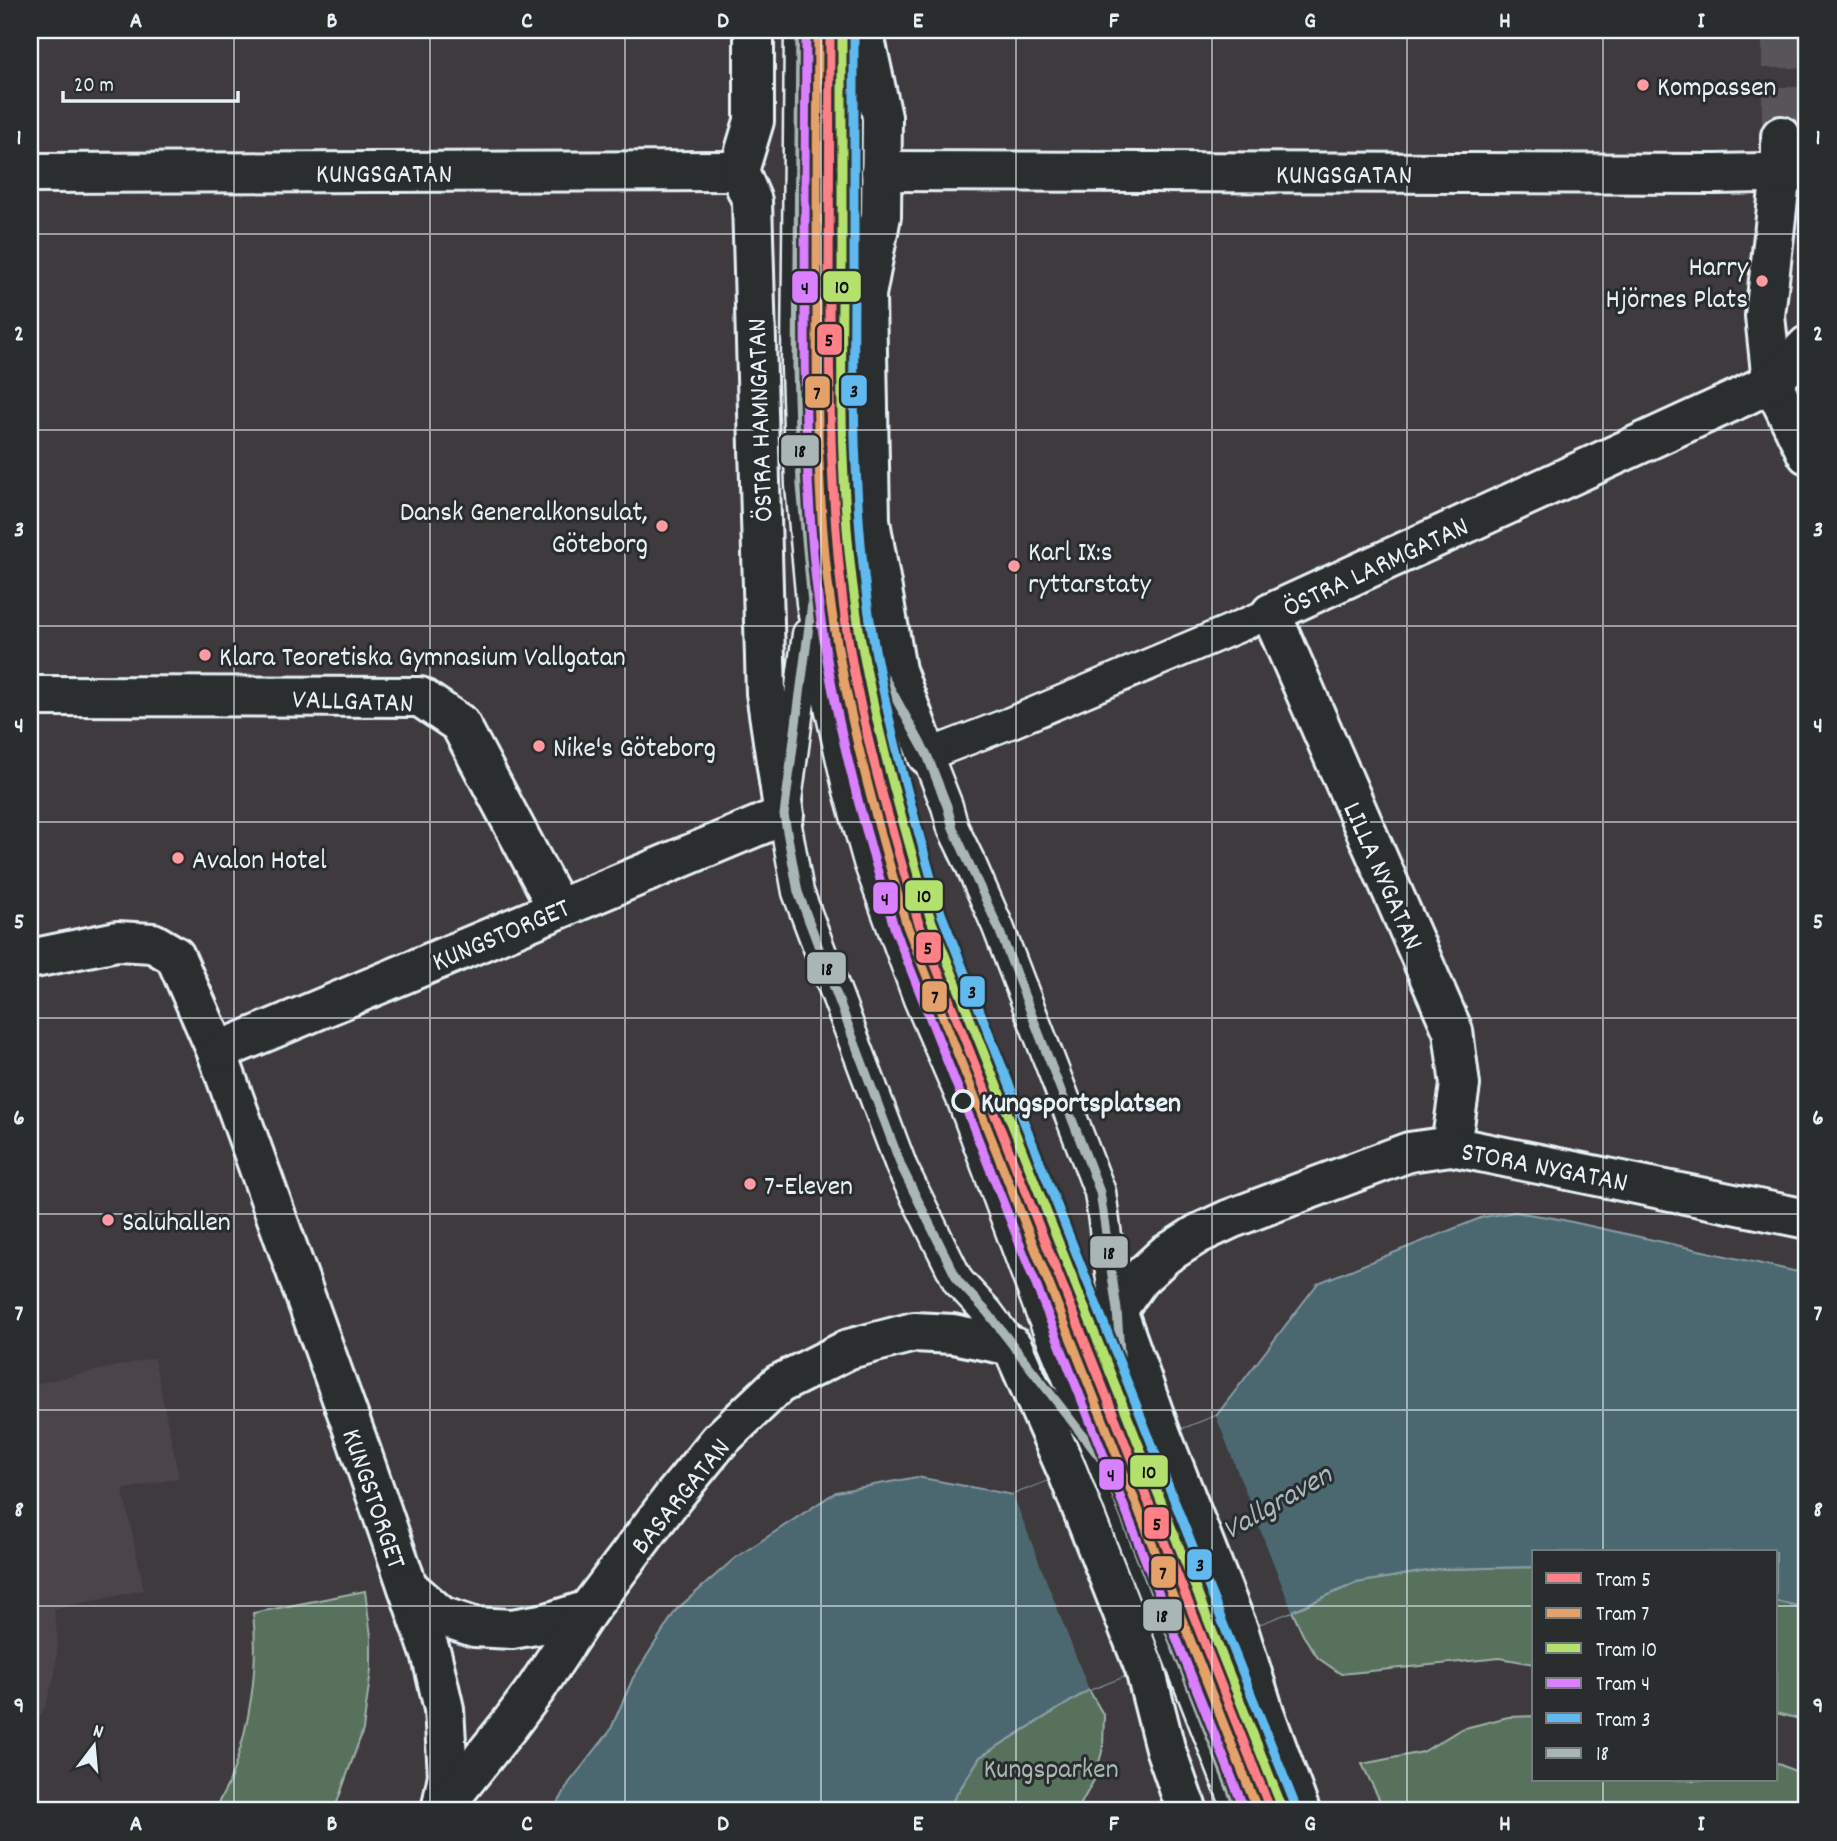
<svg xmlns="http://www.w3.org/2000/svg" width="1837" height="1841" viewBox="0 0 1837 1841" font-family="Dekko,sans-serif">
	<rect width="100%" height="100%" fill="#3e3a3e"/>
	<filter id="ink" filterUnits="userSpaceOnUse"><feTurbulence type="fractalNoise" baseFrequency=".0143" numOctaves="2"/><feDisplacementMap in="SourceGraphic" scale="14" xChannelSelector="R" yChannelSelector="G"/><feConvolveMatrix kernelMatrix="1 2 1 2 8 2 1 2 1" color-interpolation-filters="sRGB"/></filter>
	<g filter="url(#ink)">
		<path fill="#4c4449" d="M 154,1358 L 179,1478 L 123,1490 L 144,1590 L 54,1609 L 58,1642 L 55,1674 L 46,1705 L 30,1736 L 30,1385 Z"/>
		<g fill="#59715d" stroke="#a0b1aa" stroke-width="2">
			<path d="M 1534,1567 L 1534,1664 L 1500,1658 L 1341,1674 L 1318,1658 L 1303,1635 L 1292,1611 L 1356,1583 L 1438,1569 Z"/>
			<path d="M 365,1591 L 371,1636 L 371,1670 L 363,1730 L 334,1811 L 214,1811 C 219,1800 227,1789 231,1777 C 250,1726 259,1667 253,1613 Z"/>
			<path d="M 1776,1601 L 1807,1608 L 1807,1721 L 1776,1713 Z"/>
			<path d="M 1089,1690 L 1104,1716 L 1103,1748 L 1094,1780 L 1077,1811 L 946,1811 L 980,1757 Z"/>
			<path d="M 1534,1716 L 1534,1780 L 1776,1780 L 1776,1763 L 1807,1776 L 1807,1811 L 1385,1811 L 1362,1764 L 1423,1752 L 1461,1729 L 1508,1717 Z"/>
		</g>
		<path fill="#4c6771" stroke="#8a9ea7" stroke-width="2" d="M 1515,1212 L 1554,1218 L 1807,1274 L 1807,1608 L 1776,1601 L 1776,1552 L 1534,1552 L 1534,1567 L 1438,1569 L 1356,1583 L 1292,1611 L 1089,1690 L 980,1757 L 946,1811 L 554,1811 L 569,1783 L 610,1731 L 633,1678 L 676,1610 L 735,1558 L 836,1492 L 917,1477 L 1013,1495 L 1216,1416 L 1318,1283 L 1483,1217 Z"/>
		<path fill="#3e3a3e" d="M 1216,1416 L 1292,1611 L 1089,1690 L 1013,1495 Z"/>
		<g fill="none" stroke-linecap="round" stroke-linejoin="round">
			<path stroke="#58555a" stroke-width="38" stroke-dasharray="38 19" stroke-linecap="butt" d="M 1781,30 L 1781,136"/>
			<g stroke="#e8f1f8" stroke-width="35">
				<g id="lane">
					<path d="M 800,30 L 797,368 L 801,485 L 812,603 L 829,702 L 848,787 L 869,862 L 919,999 L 963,1101 L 1041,1312 L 1102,1460 L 1239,1811"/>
					<path d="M 830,30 L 829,396 L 833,500 L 843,603 L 859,697 L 877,776 L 918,921 L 1127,1450 L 1206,1644 L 1271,1811"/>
					<path d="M 808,634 L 784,815 L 798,892 L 902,1168 L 958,1281 L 987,1312 L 1018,1354"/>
					<path d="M 916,735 L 927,755 L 947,806 L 953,828 L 970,863 L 998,927 L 1100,1192 L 1118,1324"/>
					<path d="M 927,755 L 1010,723 L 1271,613"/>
				</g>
			</g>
			<g stroke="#e8f1f8" stroke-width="44">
				<g id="street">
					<path d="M 863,30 L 882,117 L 881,216 L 866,295 L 870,521 L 896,670 L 927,755"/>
					<path d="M 1781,136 L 1781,172 L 1765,316 L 1772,382 L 1807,454"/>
					<path d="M 881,171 L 1716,174 L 1807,172"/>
					<path d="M 30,173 L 739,171"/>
					<path d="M 30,696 L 420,697 L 460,724 L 558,909"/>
					<path d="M 30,959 L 117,941 L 153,943 L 175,956 L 217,1052 L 357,1440 L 432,1657 L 444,1709 L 448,1775 L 441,1811"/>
					<path d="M 217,1052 L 784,815 L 766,693 L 752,201 L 739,171 L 754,121 L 754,30"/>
					<path d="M 1451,1146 L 1460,1085 L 1453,1031 L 1271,613 L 1742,397 L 1772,382 L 1807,346"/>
					<path d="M 408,1587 L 441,1616 L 474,1627 L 512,1629 L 547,1623 L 588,1610"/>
					<path d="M 444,1811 L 453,1795 L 510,1724 L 536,1689 L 588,1610 L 674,1496 L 719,1441 L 779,1384 L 849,1349 L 914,1332 L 953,1334 L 1012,1346 L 1068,1473 L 1145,1669 L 1165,1748 L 1182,1797 L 1188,1811"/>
					<path d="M 1300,1811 L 1264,1712 L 1239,1632 L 1162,1437 L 1117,1310 L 1140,1278 L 1165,1255 L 1198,1234 L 1230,1219 L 1409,1152 L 1451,1146 L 1807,1219"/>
				</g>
			</g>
			<use href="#lane" stroke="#2a2d2e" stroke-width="30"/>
			<use href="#street" stroke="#2a2d2e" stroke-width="38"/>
			<g stroke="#2a2d2e" stroke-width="14">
				<g id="bus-1">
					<path d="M 800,30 L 797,368 L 801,485 L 812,603 L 784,815 L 798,892 L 902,1168 L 958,1281 L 987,1312 L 1102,1460 L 1239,1811"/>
					<path d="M 836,534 L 843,603 L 927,755 L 947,806 L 953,828 L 998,927 L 1100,1192 L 1117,1310 L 1127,1450 L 1149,1505"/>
				</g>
			</g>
			<use href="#bus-1" stroke="#aab6b6" stroke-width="9"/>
			<g stroke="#2a2d2e" stroke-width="14">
				<path id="tram-1" d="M 830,30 C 830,113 830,196 829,279 C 829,387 830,494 843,602 C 856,711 888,816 918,921 L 1271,1811"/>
			</g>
			<g stroke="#2a2d2e" stroke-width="14">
				<path id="tram-2" d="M 818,30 C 817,122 817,213 817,305 C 817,405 817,507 831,606 C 847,715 876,820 907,926 L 1258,1811"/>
			</g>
			<g stroke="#2a2d2e" stroke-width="14">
				<path id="tram-3" d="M 842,30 C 842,120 842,210 842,301 C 841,401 841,503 855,602 C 870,710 900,813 930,917 L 1282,1807"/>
			</g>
			<g stroke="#2a2d2e" stroke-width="14">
				<path id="tram-4" d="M 806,30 C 805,116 805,203 805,289 C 805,395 805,501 819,606 C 833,716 863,824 895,930 L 1245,1811"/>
			</g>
			<g stroke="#2a2d2e" stroke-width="14">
				<path id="tram-5" d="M 854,30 C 854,118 854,206 854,294 C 853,396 854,499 867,600 C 882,707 912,810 941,913 L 1294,1802"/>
			</g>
			<use href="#tram-1" stroke="#ff8086" stroke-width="9"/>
			<use href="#tram-2" stroke="#e5a16a" stroke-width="9"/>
			<use href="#tram-3" stroke="#b4e16e" stroke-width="9"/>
			<use href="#tram-4" stroke="#d880ff" stroke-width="9"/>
			<use href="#tram-5" stroke="#60baf0" stroke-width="9"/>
		</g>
	</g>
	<path fill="none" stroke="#e8f1f8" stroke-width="2" stroke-opacity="0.55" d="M 234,30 L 234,1811M 430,30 L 430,1811M 625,30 L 625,1811M 821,30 L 821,1811M 1016,30 L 1016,1811M 1212,30 L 1212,1811M 1407,30 L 1407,1811M 1603,30 L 1603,1552M 30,234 L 1807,234M 30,430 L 1807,430M 30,626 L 1807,626M 30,822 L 1807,822M 30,1018 L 1807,1018M 30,1214 L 1807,1214M 30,1410 L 1807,1410M 30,1606 L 1534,1606M 1776,1606 L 1807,1606M 1603,1780 L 1603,1811"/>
	<g fill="#ff9aa2" stroke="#2a2d2e" stroke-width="2.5">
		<circle cx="1643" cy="85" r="7"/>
		<circle cx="1762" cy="281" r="7"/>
		<circle cx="662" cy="526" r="7"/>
		<circle cx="1014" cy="566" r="7"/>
		<circle cx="205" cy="655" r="7"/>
		<circle cx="539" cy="746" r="7"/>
		<circle cx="178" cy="858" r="7"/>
		<circle cx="750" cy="1184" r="7"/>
		<circle cx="108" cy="1220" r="7"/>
	</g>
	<circle fill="#2a2d2e" stroke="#e8f1f8" stroke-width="3.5" cx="963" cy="1101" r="10"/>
	<g text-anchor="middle" stroke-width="6" stroke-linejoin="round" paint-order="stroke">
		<g font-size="28" fill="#e8f1f8" stroke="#2a2d2e" text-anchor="start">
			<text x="1657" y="95">Kompassen</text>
			<text x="1748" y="275" text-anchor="end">Harry<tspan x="1748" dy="32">Hjörnes Plats</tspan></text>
			<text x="648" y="520" text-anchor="end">Dansk Generalkonsulat,<tspan x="648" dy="32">Göteborg</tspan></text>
			<text x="1028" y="560">Karl IX:s<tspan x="1028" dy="32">ryttarstaty</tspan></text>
			<text x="219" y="665">Klara Teoretiska Gymnasium Vallgatan</text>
			<text x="553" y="756">Nike's Göteborg</text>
			<text x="192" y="868">Avalon Hotel</text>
			<text x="764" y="1194">7-Eleven</text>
			<text x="122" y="1230">Saluhallen</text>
		</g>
		<g font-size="28" fill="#e8f1f8" stroke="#2a2d2e">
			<text x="384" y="182">KUNGSGATAN</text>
			<text x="1344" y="183">KUNGSGATAN</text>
			<text transform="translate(758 420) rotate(-92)" y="10">ÖSTRA HAMNGATAN</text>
			<text transform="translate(1375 565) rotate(-25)" y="10">ÖSTRA LARMGATAN</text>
			<text transform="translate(353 699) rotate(2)" y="10">VALLGATAN</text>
			<text transform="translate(1385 875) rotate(66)" y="10">LILLA NYGATAN</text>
			<text transform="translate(500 933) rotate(-23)" y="10">KUNGSTORGET</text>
			<text transform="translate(1545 1165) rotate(11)" y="10">STORA NYGATAN</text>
			<text transform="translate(679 1495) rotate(-51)" y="10">BASARGATAN</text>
			<text transform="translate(376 1498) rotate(71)" y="10">KUNGSTORGET</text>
		</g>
		<g font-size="28" font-weight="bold" fill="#e8f1f8" stroke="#2a2d2e" text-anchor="start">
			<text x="981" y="1111">Kungsportsplatsen</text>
		</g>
		<g font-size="28" fill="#a8b7b2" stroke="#2a2d2e">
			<text x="1051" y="1777">Kungsparken</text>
		</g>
		<g font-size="30" font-style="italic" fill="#aabac2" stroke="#2a2d2e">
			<text transform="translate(1276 1501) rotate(-30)" y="10">Vallgraven</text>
		</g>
	</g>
	<g stroke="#2a2d2e" stroke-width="2.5">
		<rect x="822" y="270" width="40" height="33" rx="7" fill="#b4e16e"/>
		<rect x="791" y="270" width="28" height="34" rx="7" fill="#d880ff"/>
		<rect x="816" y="323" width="27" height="33" rx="7" fill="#ff8086"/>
		<rect x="840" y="374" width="28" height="33" rx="7" fill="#60baf0"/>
		<rect x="804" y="375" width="27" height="34" rx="7" fill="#e5a16a"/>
		<rect x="780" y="434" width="40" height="33" rx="7" fill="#aab6b6"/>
		<rect x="904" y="879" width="40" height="33" rx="7" fill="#b4e16e"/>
		<rect x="872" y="881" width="27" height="34" rx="7" fill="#d880ff"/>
		<rect x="915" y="931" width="27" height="33" rx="7" fill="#ff8086"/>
		<rect x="806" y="951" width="41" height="34" rx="7" fill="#aab6b6"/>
		<rect x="959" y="975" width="27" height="33" rx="7" fill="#60baf0"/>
		<rect x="921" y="980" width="27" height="33" rx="7" fill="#e5a16a"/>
		<rect x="1089" y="1235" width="40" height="34" rx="7" fill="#aab6b6"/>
		<rect x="1129" y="1454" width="40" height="34" rx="7" fill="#b4e16e"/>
		<rect x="1098" y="1458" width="27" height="33" rx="7" fill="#d880ff"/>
		<rect x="1143" y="1506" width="27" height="34" rx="7" fill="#ff8086"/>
		<rect x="1186" y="1548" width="27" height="33" rx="7" fill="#60baf0"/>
		<rect x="1150" y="1555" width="27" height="34" rx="7" fill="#e5a16a"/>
		<rect x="1142" y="1598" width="41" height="34" rx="7" fill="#aab6b6"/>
	</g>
	<g font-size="19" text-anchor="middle" font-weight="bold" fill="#111">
		<text x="842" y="293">10</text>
		<text x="805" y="294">4</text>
		<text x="829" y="346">5</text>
		<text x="854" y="397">3</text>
		<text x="817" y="399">7</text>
		<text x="800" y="457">18</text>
		<text x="924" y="902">10</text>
		<text x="885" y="905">4</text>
		<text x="928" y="954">5</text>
		<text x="827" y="975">18</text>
		<text x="972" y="998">3</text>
		<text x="935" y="1003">7</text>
		<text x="1109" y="1259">18</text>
		<text x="1149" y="1478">10</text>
		<text x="1111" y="1481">4</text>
		<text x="1157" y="1530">5</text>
		<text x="1200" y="1571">3</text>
		<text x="1163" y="1579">7</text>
		<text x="1162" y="1622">18</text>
	</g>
	<rect width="1837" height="1841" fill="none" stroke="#2a2d2e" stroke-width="77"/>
	<rect x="1532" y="1550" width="245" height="231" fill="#2a2d2e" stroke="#767b7f" stroke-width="2"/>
	<rect x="1546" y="1573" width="35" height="10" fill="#ff8086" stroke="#767b7f" stroke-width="2"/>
	<text x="1596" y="1586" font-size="21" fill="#e8f1f8">Tram 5</text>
	<rect x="1546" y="1608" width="35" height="10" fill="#e5a16a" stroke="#767b7f" stroke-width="2"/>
	<text x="1596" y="1620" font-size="21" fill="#e8f1f8">Tram 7</text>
	<rect x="1546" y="1643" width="35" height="10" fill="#b4e16e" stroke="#767b7f" stroke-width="2"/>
	<text x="1596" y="1656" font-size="21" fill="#e8f1f8">Tram 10</text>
	<rect x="1546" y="1678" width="35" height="10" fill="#d880ff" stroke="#767b7f" stroke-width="2"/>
	<text x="1596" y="1690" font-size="21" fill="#e8f1f8">Tram 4</text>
	<rect x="1546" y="1713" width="35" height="10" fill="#60baf0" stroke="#767b7f" stroke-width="2"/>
	<text x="1596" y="1726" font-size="21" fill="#e8f1f8">Tram 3</text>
	<rect x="1546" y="1748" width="35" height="10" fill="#aab6b6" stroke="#767b7f" stroke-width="2"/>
	<text x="1596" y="1760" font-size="21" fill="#e8f1f8">18</text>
	<g transform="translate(94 1746) rotate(16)" stroke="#2a2d2e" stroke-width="5" paint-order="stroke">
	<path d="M0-5L12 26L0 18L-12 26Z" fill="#e8f1f8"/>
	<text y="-10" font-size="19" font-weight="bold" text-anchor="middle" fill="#e8f1f8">N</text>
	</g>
	<path d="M63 91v10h175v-10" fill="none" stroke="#e8f1f8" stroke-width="3.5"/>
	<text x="74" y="91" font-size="21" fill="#e8f1f8" stroke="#2a2d2e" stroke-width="5" paint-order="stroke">20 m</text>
	<rect x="38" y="38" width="1760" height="1764" fill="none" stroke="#e8f1f8" stroke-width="2.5"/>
	<g font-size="23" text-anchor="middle" font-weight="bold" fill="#e8f1f8">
		<text x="136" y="27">A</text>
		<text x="332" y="27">B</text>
		<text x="527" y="27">C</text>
		<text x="723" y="27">D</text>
		<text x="918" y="27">E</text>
		<text x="1114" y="27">F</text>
		<text x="1310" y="27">G</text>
		<text x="1505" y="27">H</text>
		<text x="1701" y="27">I</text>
		<text x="19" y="144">1</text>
		<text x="1818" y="144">1</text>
		<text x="19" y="340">2</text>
		<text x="1818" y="340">2</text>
		<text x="19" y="536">3</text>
		<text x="1818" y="536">3</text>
		<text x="19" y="732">4</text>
		<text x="1818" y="732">4</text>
		<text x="19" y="928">5</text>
		<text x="1818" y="928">5</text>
		<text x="19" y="1124">6</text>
		<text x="1818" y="1124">6</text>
		<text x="19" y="1320">7</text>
		<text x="1818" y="1320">7</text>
		<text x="19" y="1516">8</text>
		<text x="1818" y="1516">8</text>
		<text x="19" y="1712">9</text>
		<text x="1818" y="1712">9</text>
		<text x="136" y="1830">A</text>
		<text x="332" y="1830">B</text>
		<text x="527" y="1830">C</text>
		<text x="723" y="1830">D</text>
		<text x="918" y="1830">E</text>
		<text x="1114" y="1830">F</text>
		<text x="1310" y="1830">G</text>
		<text x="1505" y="1830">H</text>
		<text x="1701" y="1830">I</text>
	</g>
</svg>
